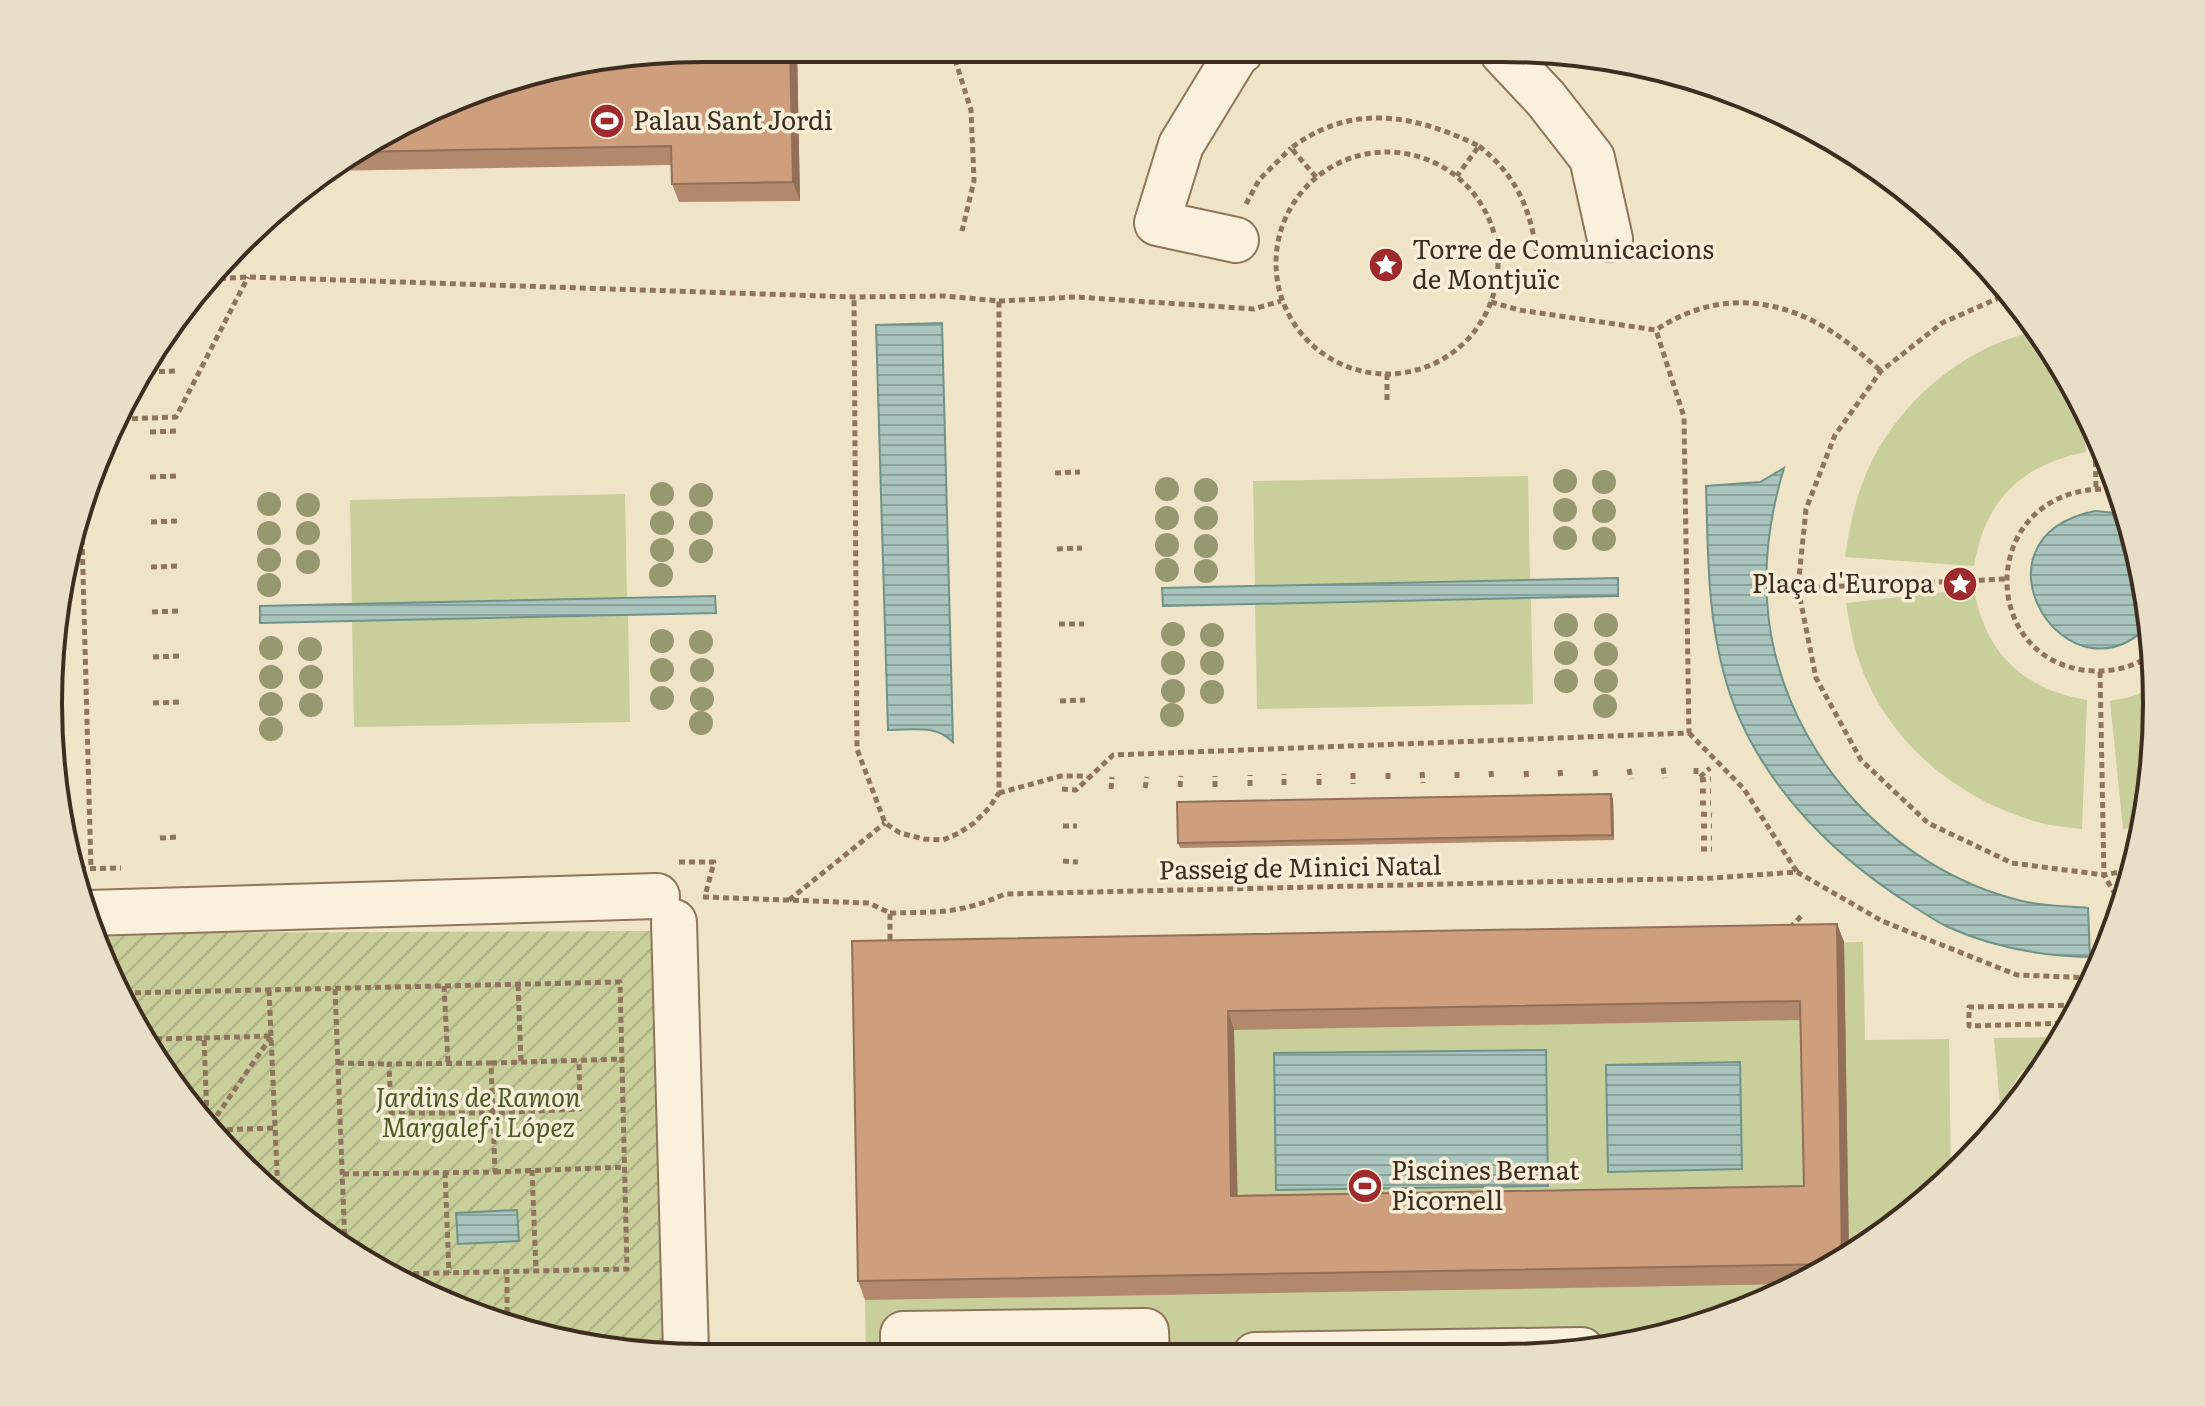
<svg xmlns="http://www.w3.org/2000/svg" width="2205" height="1406" viewBox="0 0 2205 1406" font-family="Literata,serif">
	<defs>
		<pattern id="garden-furrows" width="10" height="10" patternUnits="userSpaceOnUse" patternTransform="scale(2)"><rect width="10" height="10" fill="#c9cf9b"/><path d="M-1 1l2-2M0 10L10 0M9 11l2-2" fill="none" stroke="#aeb285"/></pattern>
		<pattern id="water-rules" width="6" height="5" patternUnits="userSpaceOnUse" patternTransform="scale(2)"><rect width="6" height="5" fill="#a9c4bc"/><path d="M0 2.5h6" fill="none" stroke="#8ba098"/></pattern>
	</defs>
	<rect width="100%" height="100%" fill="#f0e4c8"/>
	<g fill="#c9cf9b">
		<path d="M 2037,331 L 2069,376 L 2080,399 L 2086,452 C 2021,465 1985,500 1974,566 L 1845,557 C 1849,530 1854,504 1864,479 C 1892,407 1962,346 2037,331 Z"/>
		<path d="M 1528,476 L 1530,580 L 1255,586 L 1253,481 Z"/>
		<path d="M 625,494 L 627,598 L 352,604 L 350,500 Z"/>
		<path d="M 1974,589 C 1985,653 2023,689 2087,700 L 2082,829 C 2066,827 2049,826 2034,821 C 1952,797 1880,735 1856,651 C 1851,635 1849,619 1846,603 Z"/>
		<path d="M 1531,598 L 1533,704 L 1257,709 L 1255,604 Z"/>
		<path d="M 628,616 L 630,722 L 354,727 L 352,621 Z"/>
		<path d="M 2154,688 L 2156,746 L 2143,825 L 2123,829 L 2110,701 L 2130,697 Z"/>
		<path d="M 1863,942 L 1865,1040 L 1949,1039 L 1951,1177 L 1934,1196 L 1829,1270 L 1672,1336 L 1545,1357 L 866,1354 L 859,959 Z"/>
		<path d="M 2062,1037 L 2050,1055 L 2022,1071 L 2000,1105 L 1994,1038 Z"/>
	</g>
	<path fill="url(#garden-furrows)" d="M 653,931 L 666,1353 L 618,1352 L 453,1308 L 304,1222 L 159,1067 L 98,933 Z"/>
	<g fill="url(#water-rules)" stroke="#6f938a" stroke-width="2">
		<path d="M 942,323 L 953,742 C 935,724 912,730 888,730 L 876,325 Z"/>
		<path d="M 1784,468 C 1771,511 1764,554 1767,600 C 1775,741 1885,868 2022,901 C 2043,906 2067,906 2088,908 L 2090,957 C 2042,956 1992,947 1948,927 C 1935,921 1923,912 1911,905 C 1827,852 1750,773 1724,674 C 1707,612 1708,549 1706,486 L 1760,482 Z"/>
		<path d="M 2095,511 L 2116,513 L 2128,518 L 2152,622 C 2069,714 1959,539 2095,511 Z"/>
		<path d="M 1618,578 L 1618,596 L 1163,606 L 1162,588 Z"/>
		<path d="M 715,596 L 716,613 L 260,623 L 260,606 Z"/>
		<path d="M 1546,1050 L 1548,1186 L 1276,1190 L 1274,1053 Z"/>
		<path d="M 1740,1062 L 1742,1169 L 1608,1172 L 1606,1065 Z"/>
		<path d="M 517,1210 L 519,1241 L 458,1244 L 456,1213 Z"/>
	</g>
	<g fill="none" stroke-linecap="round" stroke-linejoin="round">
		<g stroke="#8d765c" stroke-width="48">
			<g id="minor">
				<path d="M 1503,53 L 1546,99 L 1592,158 L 1610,239"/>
				<path d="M 1236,240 L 1157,223 L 1181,145 L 1237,53 L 1241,51"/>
				<path d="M 88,913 L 657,896"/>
				<path d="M 674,922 L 686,1353"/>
				<path d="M 903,1354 L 903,1334 L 1146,1331 L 1147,1355"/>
				<path d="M 1255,1355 L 1582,1350"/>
			</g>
		</g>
		<g stroke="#8d765c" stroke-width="5" stroke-dasharray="6 4" stroke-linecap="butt">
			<path d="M 952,50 L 971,110 L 974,181 L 962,231"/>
			<path d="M 1479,146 C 1514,174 1529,204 1536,249 L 1570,245"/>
			<circle cx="1387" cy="263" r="111"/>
			<path d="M 1316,177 L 1291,148 C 1353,102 1415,115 1479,146 L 1457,176"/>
			<path d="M 1246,204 L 1259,180 L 1291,148"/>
			<path d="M 210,279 L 248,277 L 854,297 L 945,296 L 999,301 L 999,793 L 989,808 L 974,823 L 959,833 L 943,840 L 924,839 L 900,833 L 885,823 L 857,749 L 854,297"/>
			<path d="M 2010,293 L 1942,323 L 1881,371 L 1835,435 L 1806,509 L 1798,588 L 1816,678 L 1861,760 L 1928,823 L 2012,863 L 2104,875 L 2135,869"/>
			<path d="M 999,301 L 1076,297 L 1254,309 L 1281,301"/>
			<path d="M 1491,302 L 1519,310 L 1656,330 C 1716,290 1779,296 1837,335 C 1853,346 1867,359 1881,371"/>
			<path d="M 161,346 L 174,332"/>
			<path d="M 149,372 L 175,371"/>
			<path d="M 1387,374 L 1387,403"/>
			<path d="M 122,419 L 176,417 L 248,277"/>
			<path d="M 2095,431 L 2096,488"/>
			<path d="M 150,432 L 176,431"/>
			<path d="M 1055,473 L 1080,472"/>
			<path d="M 150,477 L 176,476"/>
			<path d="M 2121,490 C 1982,475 1971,653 2083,670 C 2108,673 2131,669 2153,654"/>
			<path d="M 81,499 L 91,869"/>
			<path d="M 151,522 L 177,521"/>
			<path d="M 1057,549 L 1082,548"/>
			<path d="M 151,567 L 178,566"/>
			<path d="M 1799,588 L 2006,579"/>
			<path d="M 152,612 L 178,611"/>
			<path d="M 1059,624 L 1084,624"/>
			<path d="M 153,657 L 179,656"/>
			<path d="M 2100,672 L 2104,875 L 2122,906"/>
			<path d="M 1060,701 L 1085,700"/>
			<path d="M 153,703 L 180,702"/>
			<path d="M 1689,733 L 1744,789 L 1797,872"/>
			<path d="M 1663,768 L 1665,778"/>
			<path d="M 1696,768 L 1696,777"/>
			<path d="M 1629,769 L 1631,779"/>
			<path d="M 1560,770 L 1561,780"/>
			<path d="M 1595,770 L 1596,779"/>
			<path d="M 1491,771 L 1492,781"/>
			<path d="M 1526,771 L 1527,780"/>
			<path d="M 1422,772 L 1423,783"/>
			<path d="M 1457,772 L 1457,782"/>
			<path d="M 1353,773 L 1353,784"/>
			<path d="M 1388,773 L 1388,783"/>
			<path d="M 1700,777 L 1710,768"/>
			<path d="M 1700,780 L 1711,779"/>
			<path d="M 1284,785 L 1284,774"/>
			<path d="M 1319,785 L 1319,774"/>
			<path d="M 1250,786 L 1250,775"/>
			<path d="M 1180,787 L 1181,776"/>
			<path d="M 1215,787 L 1215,776"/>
			<path d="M 1145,788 L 1147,777"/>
			<path d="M 1062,789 L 1076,790 L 1113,755 L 1689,733 L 1684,417 L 1656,330"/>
			<path d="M 1111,789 L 1112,777"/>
			<path d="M 1700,791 L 1711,791"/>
			<path d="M 999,793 L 1061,776 L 1087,776"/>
			<path d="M 1700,803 L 1711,803"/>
			<path d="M 1701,814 L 1712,815"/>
			<path d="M 1063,826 L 1077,826"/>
			<path d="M 1701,826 L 1712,826"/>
			<path d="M 160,838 L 177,837"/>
			<path d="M 1701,838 L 1712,838"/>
			<path d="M 1701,849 L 1712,849"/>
			<path d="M 1063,861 L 1078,862"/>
			<path d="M 679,862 L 714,862 L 705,896"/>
			<path d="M 70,869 L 121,868"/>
			<path d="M 703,897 L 869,903 L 890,913 L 890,946"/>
			<path d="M 789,900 L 885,823"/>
			<path d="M 890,913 C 937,912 960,914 1005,894 L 1713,878 L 1797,872 L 1882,921 L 2017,975 L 2095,978"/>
			<path d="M 1790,928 L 1803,914"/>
			<path d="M 518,985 L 521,1062"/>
			<path d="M 444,986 L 448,1063"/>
			<path d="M 335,989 L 345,1246"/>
			<path d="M 269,990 L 278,1195"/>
			<path d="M 125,993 L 620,982 L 627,1269 L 393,1274"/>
			<path d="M 2071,1023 L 1969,1026 L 1969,1007 L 2082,1005"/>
			<path d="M 204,1038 L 271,1036"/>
			<path d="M 146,1039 L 204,1038 L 207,1118"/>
			<path d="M 338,1063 L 389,1064"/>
			<path d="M 491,1063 L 622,1059"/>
			<path d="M 211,1124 L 271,1037"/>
			<path d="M 217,1130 L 275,1128"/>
			<path d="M 532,1170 L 536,1271"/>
			<path d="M 445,1172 L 449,1273"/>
			<path d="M 495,1172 L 625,1167"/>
			<path d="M 343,1174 L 495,1172 L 491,1063 L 389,1064 L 391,1113 L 493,1113 L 580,1109 L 579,1061"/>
			<path d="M 507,1323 L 507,1272"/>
		</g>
		<use href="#minor" stroke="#faf1dc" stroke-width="44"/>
	</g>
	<g fill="#96986f">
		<circle cx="1565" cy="481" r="12"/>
		<circle cx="1604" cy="482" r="12"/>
		<circle cx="1167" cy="489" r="12"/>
		<circle cx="1206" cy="490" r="12"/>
		<circle cx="662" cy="494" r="12"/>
		<circle cx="701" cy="495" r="12"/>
		<circle cx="269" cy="504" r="12"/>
		<circle cx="308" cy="505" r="12"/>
		<circle cx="1565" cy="510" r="12"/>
		<circle cx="1604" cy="511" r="12"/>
		<circle cx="1167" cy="518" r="12"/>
		<circle cx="1206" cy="518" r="12"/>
		<circle cx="662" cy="523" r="12"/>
		<circle cx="701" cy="523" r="12"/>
		<circle cx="269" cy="533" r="12"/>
		<circle cx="308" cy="533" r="12"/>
		<circle cx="1565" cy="538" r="12"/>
		<circle cx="1604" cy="539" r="12"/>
		<circle cx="1167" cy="545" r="12"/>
		<circle cx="1206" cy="546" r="12"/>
		<circle cx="662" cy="550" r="12"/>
		<circle cx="701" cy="551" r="12"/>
		<circle cx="269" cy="560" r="12"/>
		<circle cx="308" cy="562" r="12"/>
		<circle cx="1167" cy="570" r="12"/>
		<circle cx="1206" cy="571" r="12"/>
		<circle cx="661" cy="575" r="12"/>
		<circle cx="269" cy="585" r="12"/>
		<circle cx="1566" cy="625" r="12"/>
		<circle cx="1606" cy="625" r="12"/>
		<circle cx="1173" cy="634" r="12"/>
		<circle cx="1212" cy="635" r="12"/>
		<circle cx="662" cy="641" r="12"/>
		<circle cx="701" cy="642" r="12"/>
		<circle cx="271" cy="648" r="12"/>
		<circle cx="310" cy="649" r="12"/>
		<circle cx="1566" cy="653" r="12"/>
		<circle cx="1606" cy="654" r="12"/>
		<circle cx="1173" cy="663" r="12"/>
		<circle cx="1212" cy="663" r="12"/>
		<circle cx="662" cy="670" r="12"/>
		<circle cx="702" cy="670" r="12"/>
		<circle cx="271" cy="677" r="12"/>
		<circle cx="311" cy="677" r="12"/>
		<circle cx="1566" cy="681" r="12"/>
		<circle cx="1606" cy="681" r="12"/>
		<circle cx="1173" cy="691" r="12"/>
		<circle cx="1212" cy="692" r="12"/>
		<circle cx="662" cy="698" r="12"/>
		<circle cx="702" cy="699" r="12"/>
		<circle cx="271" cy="704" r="12"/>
		<circle cx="311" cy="705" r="12"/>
		<circle cx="1605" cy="706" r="12"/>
		<circle cx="1172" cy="715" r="12"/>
		<circle cx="701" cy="723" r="12"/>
		<circle cx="271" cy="729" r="12"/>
	</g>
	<g fill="#b2896c" fill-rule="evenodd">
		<path d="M 703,48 L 797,49 L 800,201 L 679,202 L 672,184 L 671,165 L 325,171 L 339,159 L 493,83 Z"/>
		<path d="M 1613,799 L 1614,840 L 1180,848 L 1178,843 Z"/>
		<path d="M 1837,924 L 1844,942 L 1849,1256 L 1829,1270 L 1796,1284 L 865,1300 L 858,1281 L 852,941 ZM 1801,1020 L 1804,1186 L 1237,1195 L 1234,1030 Z"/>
	</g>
	<g fill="#916f58">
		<path d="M 790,49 L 797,49 L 800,201 L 793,182 Z"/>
		<path d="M 1611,794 L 1613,799 L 1614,840 L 1612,835 Z"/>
		<path d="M 1837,924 L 1844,942 L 1849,1256 L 1842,1261 Z"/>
		<path d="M 1228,1011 L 1234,1030 L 1238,1214 L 1231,1196 Z"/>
	</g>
	<g fill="#cf9f7d" stroke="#916f58" stroke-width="2" fill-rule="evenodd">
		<path d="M 703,48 L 790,49 L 793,182 L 672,184 L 671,146 L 353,152 L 493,83 Z"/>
		<path d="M 1611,794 L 1612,835 L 1178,843 L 1177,802 Z"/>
		<path d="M 1837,924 L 1842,1261 L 1838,1264 L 858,1281 L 852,941 ZM 1800,1001 L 1804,1186 L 1231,1196 L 1228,1011 Z"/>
	</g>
	<defs>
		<g id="stadium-disc" transform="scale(1.8)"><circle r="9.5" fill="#9e2a2b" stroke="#f7eed8"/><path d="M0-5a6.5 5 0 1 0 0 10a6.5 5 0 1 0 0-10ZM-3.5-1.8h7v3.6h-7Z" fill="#fff"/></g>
		<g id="sight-disc" transform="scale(1.8)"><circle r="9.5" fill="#9e2a2b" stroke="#f7eed8"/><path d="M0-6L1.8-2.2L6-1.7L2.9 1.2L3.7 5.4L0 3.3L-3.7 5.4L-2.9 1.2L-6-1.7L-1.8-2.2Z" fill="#fff"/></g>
	</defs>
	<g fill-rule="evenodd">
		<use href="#stadium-disc" x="607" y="121"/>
		<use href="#sight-disc" x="1386" y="265"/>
		<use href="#sight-disc" x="1960" y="584"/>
		<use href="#stadium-disc" x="1365" y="1186"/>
	</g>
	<g text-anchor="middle" stroke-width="7" stroke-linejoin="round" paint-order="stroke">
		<g font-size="26" fill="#3d2e20" stroke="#f7eed8" text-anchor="start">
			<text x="633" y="130">Palau Sant Jordi</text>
			<text x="1412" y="259">Torre de Comunicacions<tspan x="1412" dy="30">de Montjuïc</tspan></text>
			<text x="1934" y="593" text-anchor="end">Plaça d'Europa</text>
			<text x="1391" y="1180">Piscines Bernat<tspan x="1391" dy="30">Picornell</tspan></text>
		</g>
		<g font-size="26" fill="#3d2e20" stroke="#f7eed8">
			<text transform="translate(1300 868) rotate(-1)" y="9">Passeig de Minici Natal</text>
		</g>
		<g font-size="26" font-style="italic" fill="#4d5a26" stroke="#f7eed8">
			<text x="478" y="1107">Jardins de Ramon<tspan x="478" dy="30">Margalef i López</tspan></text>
		</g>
	</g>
	<path d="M0 0H2205V1406H0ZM703 62H1502A641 641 0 0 1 2143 703V703A641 641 0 0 1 1502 1344H703A641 641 0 0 1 62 703V703A641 641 0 0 1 703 62Z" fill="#e8dfc9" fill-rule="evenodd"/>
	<path fill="none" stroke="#3d2e20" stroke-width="4" d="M703 62H1502A641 641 0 0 1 2143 703V703A641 641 0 0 1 1502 1344H703A641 641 0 0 1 62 703V703A641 641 0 0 1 703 62Z"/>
</svg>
